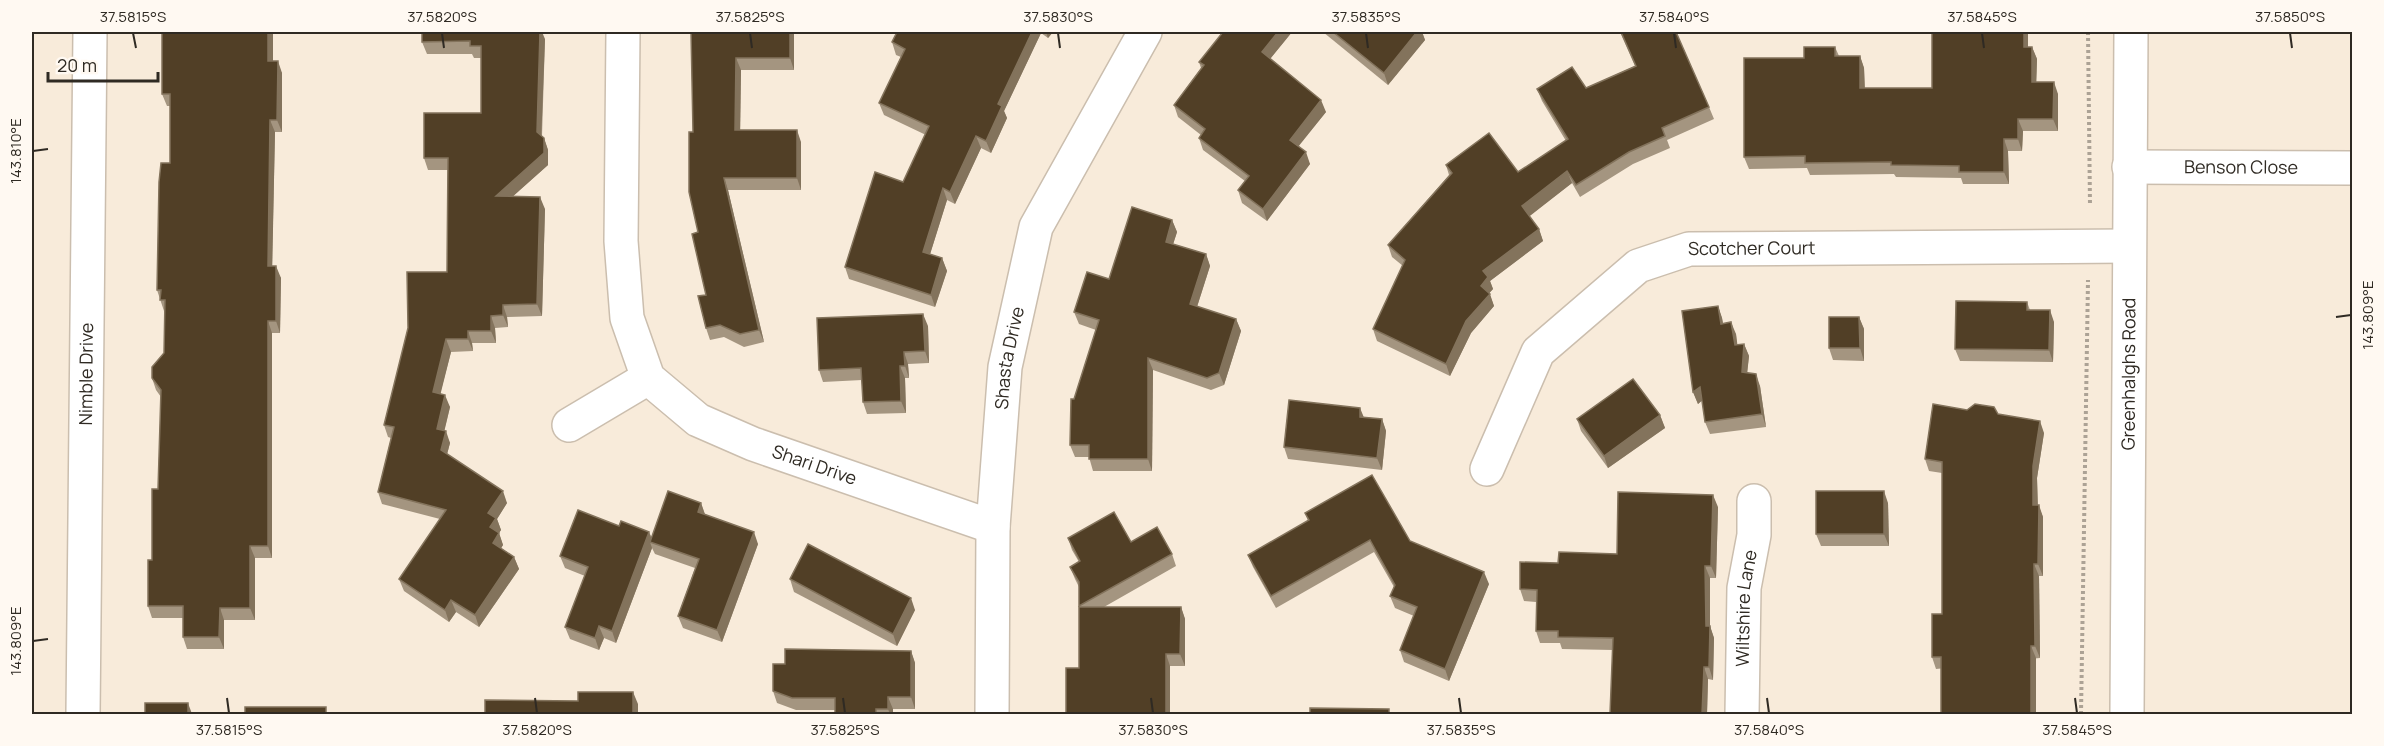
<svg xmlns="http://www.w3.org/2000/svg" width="2384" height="746" viewBox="0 0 2384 746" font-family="Manrope,sans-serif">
	<rect width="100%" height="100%" fill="#f8ebda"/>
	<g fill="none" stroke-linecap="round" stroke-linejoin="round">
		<g stroke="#cbbeae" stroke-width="36">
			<g id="minor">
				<path id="s1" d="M 623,32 L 621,241 L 627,318 L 648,378 L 698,420 L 753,444 L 993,527"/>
				<path id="s2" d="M 2129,167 L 2352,168"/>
				<path d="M 569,425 L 648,378"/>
				<path id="s3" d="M 1487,469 L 1538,352 L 1638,266 L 1689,249 L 2129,246"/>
				<path id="s4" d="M 83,714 L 90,32"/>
				<path id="s5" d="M 992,714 L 993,527 L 1005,367 L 1036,227 L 1145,32"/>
				<path id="s6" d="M 1742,714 L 1744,588 L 1754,535 L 1754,501"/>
				<path id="s7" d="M 2127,714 L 2131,32"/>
			</g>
		</g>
		<g stroke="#aca295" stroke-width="4" stroke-dasharray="3 3" stroke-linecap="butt">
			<path d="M 2088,32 L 2090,205"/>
			<path d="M 2081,714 L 2088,280"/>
		</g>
		<use href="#minor" stroke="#fff" stroke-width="33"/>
	</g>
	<g fill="#a49580">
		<path d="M 691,32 L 794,32 L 794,70 L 741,70 L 740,130 L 801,142 L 801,190 L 728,190 L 764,342 L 744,347 L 724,337 L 710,340 L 706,328 L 706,295 L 698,232 L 693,132 Z"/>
		<path d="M 897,32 L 1053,32 L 1048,38 L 1041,33 L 1004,111 L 1007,118 L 991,153 L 981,148 L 955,204 L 947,200 L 930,254 L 942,258 L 947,271 L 935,307 L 849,279 L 845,267 L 903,182 L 926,135 L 884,115 L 879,103 L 901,57 L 896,55 L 892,42 Z"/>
		<path d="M 1292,32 L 1270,59 L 1326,112 L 1298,146 L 1310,164 L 1267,221 L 1242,203 L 1238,190 L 1245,181 L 1203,150 L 1199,138 L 1201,135 L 1178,117 L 1174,105 L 1201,68 L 1199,62 Z"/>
		<path d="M 1323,32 L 1422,32 L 1425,40 L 1388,85 Z"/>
		<path d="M 1620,32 L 1676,32 L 1709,107 L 1714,119 L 1667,140 L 1670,148 L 1633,164 L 1580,197 L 1572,183 L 1529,216 L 1539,229 L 1543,241 L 1490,281 L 1493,289 L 1489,293 L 1494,306 L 1471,333 L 1450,376 L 1377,341 L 1373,329 L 1403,266 L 1392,257 L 1388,245 L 1449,175 L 1446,165 L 1518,172 L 1566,141 L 1542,101 L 1537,89 L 1586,88 L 1635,66 Z"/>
		<path d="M 1932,32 L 2028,32 L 2028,47 L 2032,47 L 2037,59 L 2036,82 L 2058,94 L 2058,131 L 2023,131 L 2022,151 L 2008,151 L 2009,184 L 1963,184 L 1961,178 L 1896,177 L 1894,174 L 1810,175 L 1807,168 L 1749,169 L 1744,157 L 1804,58 L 1835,47 L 1839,56 L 1860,56 L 1864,68 L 1865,88 L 1932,88 Z"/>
		<path d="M 545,39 L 542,136 L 544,138 L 548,150 L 548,165 L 513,196 L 545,209 L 542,316 L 507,317 L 508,327 L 495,328 L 496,343 L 472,343 L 473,351 L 451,352 L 440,394 L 450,407 L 444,431 L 450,443 L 447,454 L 507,503 L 497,519 L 501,530 L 499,533 L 503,545 L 501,548 L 514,557 L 519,569 L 479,627 L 456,612 L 449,622 L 404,591 L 399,579 L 440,519 L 382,504 L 378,492 L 391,438 L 388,437 L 384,425 L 447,272 L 448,170 L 428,170 L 424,158 L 481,113 L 481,58 L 474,58 L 472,54 L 427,54 L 422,42 Z"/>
		<path d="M 273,61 L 282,73 L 282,132 L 275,132 L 272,266 L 281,278 L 280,333 L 272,333 L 272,558 L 255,558 L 255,620 L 224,620 L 224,649 L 187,649 L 183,637 L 183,618 L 152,618 L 148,606 L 158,489 L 161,397 L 156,390 L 152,378 L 164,353 L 164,311 L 157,290 L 170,163 L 170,106 L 167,106 L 162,94 Z"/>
		<path d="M 1172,220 L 1177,232 L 1173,244 L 1206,254 L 1210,266 L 1197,307 L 1236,319 L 1241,331 L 1224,385 L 1211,390 L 1153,370 L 1152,471 L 1093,471 L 1089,457 L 1075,457 L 1070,445 L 1074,399 L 1096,330 L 1079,324 L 1074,312 Z"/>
		<path d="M 2027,302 L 2030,310 L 2054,322 L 2053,362 L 1960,361 L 1955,349 Z"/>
		<path d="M 1718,306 L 1722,318 L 1723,323 L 1736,334 L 1737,345 L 1744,344 L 1749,356 L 1747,373 L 1760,386 L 1766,427 L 1710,434 L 1705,422 L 1702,400 L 1698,404 L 1693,392 Z"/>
		<path d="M 1859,317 L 1864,329 L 1864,361 L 1833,360 L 1829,348 Z"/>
		<path d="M 928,326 L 929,363 L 908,364 L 909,378 L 905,378 L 906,413 L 867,414 L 863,402 L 862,380 L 823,382 L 819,370 Z"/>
		<path d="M 1967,410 L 1998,414 L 2044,433 L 2037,478 L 2038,505 L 2043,517 L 2043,576 L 2039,576 L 2040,658 L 1936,669 L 1932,657 L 1942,614 L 1942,473 L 1929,471 L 1925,459 Z"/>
		<path d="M 1660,415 L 1665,428 L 1608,468 L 1581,431 L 1577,419 Z"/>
		<path d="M 1364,417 L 1382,419 L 1386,431 L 1382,470 L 1288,459 L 1284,447 Z"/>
		<path d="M 701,503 L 705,514 L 758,544 L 722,642 L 683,628 L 678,616 L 695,568 L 655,554 L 652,548 L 616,643 L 604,638 L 599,650 L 570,639 L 565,627 L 585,576 L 565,568 L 560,556 L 649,532 L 652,538 Z"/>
		<path d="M 1888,503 L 1889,546 L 1821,546 L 1816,534 Z"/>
		<path d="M 1718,507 L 1716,578 L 1710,578 L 1710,626 L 1714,638 L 1713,680 L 1708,679 L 1707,714 L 1610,714 L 1613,650 L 1562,649 L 1560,643 L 1540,643 L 1536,631 L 1536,602 L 1524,601 L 1520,589 L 1558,563 L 1617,554 Z"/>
		<path d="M 1305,513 L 1410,541 L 1489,584 L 1449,681 L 1404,662 L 1400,650 L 1414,616 L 1395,608 L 1390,596 L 1394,587 L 1374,552 L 1276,608 L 1253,567 L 1248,555 L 1308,521 Z"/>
		<path d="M 1068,538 L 1131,542 L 1172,554 L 1176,566 L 1104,607 L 1181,607 L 1185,619 L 1185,666 L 1170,666 L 1170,714 L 1066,714 L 1079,668 L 1079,587 L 1075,579 L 1070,567 L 1079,562 L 1072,550 Z"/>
		<path d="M 790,579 L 915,610 L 897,646 L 794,592 Z"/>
		<path d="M 911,651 L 915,663 L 915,709 L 893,709 L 893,714 L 835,714 L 835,710 L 796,710 L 777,703 L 773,691 L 785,664 Z"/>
	</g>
	<g fill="#83735c">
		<path d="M 268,32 L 273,32 L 273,73 L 268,61 Z"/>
		<path d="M 540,32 L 542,32 L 545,39 L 541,144 L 537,132 Z"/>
		<path d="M 790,32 L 794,32 L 794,70 L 790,58 Z"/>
		<path d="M 1032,32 L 1041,32 L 1041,33 L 1004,111 L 1007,118 L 991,153 L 986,141 L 998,104 Z"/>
		<path d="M 1046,32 L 1053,32 L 1048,38 Z"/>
		<path d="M 1278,32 L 1292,32 L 1266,64 L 1262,52 Z"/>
		<path d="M 1417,32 L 1422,32 L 1425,40 L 1388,85 L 1384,73 Z"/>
		<path d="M 2024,32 L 2028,32 L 2028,59 L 2024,47 Z"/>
		<path d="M 2032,47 L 2037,59 L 2036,94 L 2032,82 Z"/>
		<path d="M 1860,56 L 1864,68 L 1865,100 L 1860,88 Z"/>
		<path d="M 736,58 L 741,70 L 740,142 L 735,130 Z"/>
		<path d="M 278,61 L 282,73 L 282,132 L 277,120 Z"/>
		<path d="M 2054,82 L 2058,94 L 2058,131 L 2053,119 Z"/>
		<path d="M 1321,100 L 1326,112 L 1294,152 L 1290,140 Z"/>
		<path d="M 2018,119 L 2023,131 L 2022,151 L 2018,139 Z"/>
		<path d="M 270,120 L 275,132 L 272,278 L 268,266 Z"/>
		<path d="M 797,130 L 801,142 L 801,190 L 797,178 Z"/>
		<path d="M 976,136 L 981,148 L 955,204 L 950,192 Z"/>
		<path d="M 544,138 L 548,150 L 548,165 L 500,208 L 496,196 Z"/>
		<path d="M 2004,139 L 2008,151 L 2009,184 L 2004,172 Z"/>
		<path d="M 1306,152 L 1310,164 L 1267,221 L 1263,209 Z"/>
		<path d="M 1567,171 L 1572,183 L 1526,219 L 1522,206 Z"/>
		<path d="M 724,178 L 728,190 L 764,342 L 759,330 Z"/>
		<path d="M 943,188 L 947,200 L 927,264 L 923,252 Z"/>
		<path d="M 540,197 L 545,209 L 542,316 L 537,304 Z"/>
		<path d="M 1172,220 L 1177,232 L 1170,254 L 1166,242 Z"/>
		<path d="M 1539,229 L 1543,241 L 1490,281 L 1493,289 L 1485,298 L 1481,286 L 1483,271 Z"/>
		<path d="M 1206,254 L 1210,266 L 1194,316 L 1190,304 Z"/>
		<path d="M 942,258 L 947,271 L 935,307 L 931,295 Z"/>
		<path d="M 276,266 L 281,278 L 280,333 L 276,321 Z"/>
		<path d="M 1490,294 L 1494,306 L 1471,333 L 1450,376 L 1446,364 L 1466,321 Z"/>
		<path d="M 503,305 L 507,317 L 508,327 L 503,315 Z"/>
		<path d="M 1718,306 L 1722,318 L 1725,336 L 1721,324 Z"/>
		<path d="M 2050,310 L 2054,322 L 2053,362 L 2049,350 Z"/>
		<path d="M 923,314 L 928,326 L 929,363 L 925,351 Z"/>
		<path d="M 491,316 L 495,328 L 496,343 L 491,331 Z"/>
		<path d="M 1859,317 L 1864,329 L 1864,361 L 1860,348 Z"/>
		<path d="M 1236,319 L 1241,331 L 1224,385 L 1219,373 Z"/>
		<path d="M 268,321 L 272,333 L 272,558 L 268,546 Z"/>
		<path d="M 1731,322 L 1736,334 L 1739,357 L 1735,345 Z"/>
		<path d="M 468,331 L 472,343 L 473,351 L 468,339 Z"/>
		<path d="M 446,339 L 451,352 L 438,404 L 433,392 Z"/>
		<path d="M 1744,344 L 1749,356 L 1746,384 L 1742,372 Z"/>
		<path d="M 904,352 L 908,364 L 909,378 L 905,366 Z"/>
		<path d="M 1148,358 L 1153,370 L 1152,471 L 1148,459 Z"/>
		<path d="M 900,366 L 905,378 L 906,413 L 901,401 Z"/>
		<path d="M 1756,374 L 1760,386 L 1766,427 L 1762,414 Z"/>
		<path d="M 1700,387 L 1704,399 L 1698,404 L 1693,392 Z"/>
		<path d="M 445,395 L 450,407 L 442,441 L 437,429 Z"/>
		<path d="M 1360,408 L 1365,420 L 1360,417 Z"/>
		<path d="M 1660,415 L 1665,428 L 1608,468 L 1604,456 Z"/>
		<path d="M 1382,419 L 1386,431 L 1382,470 L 1377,458 Z"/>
		<path d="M 2040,421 L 2044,433 L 2037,478 L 2038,517 L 2033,505 L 2033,466 Z"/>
		<path d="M 446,431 L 450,443 L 445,462 L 441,450 Z"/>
		<path d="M 503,491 L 507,503 L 497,519 L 501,530 L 494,540 L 490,527 L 488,513 Z"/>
		<path d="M 1884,491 L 1888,503 L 1889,546 L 1884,534 Z"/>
		<path d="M 1713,495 L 1718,507 L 1716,578 L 1711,566 Z"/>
		<path d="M 701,503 L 705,515 L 698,512 Z"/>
		<path d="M 2039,505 L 2043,517 L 2043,576 L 2038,564 Z"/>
		<path d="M 649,532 L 653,543 L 650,542 L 652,548 L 616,643 L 612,631 Z"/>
		<path d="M 754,532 L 758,544 L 722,642 L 717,630 Z"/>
		<path d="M 499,533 L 503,545 L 497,555 L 493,543 Z"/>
		<path d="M 250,546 L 255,558 L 255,620 L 250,608 Z"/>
		<path d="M 514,557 L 519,569 L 479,627 L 475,615 Z"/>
		<path d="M 2034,564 L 2039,576 L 2040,658 L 2035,646 Z"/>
		<path d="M 1705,566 L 1710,578 L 1710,626 L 1714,638 L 1713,680 L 1709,667 L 1706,626 Z"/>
		<path d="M 1484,572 L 1489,584 L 1449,681 L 1445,669 Z"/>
		<path d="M 911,598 L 915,610 L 897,646 L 893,634 Z"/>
		<path d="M 451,600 L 456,612 L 449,622 L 445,610 Z"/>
		<path d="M 1181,607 L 1185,619 L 1185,666 L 1180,654 Z"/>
		<path d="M 220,608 L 224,620 L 224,649 L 219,637 Z"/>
		<path d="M 599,626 L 604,638 L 599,650 L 595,638 Z"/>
		<path d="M 2031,646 L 2036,658 L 2036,714 L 2031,714 Z"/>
		<path d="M 911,651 L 915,663 L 915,709 L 911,697 Z"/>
		<path d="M 1166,654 L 1170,666 L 1170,714 L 1166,714 Z"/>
		<path d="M 1704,667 L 1708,679 L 1707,714 L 1702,714 Z"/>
		<path d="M 633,692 L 638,704 L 638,714 L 633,714 Z"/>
		<path d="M 888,697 L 893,709 L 893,714 L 890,714 L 888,709 Z"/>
		<path d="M 188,703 L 192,714 L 188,714 Z"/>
	</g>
	<g fill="#513f26" stroke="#83735c" stroke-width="1.5">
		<path d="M 162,32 L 268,32 L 268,61 L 278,61 L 277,120 L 270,120 L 268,266 L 276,266 L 276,321 L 268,321 L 268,546 L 250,546 L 250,608 L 220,608 L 219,637 L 183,637 L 183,606 L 148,606 L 148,560 L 152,560 L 152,489 L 158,489 L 161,390 L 152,378 L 152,367 L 164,353 L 165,300 L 160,300 L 161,290 L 157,290 L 159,182 L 161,163 L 170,163 L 170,94 L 162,94 Z"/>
		<path d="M 422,32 L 540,32 L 537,132 L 544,138 L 544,153 L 496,196 L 540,197 L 537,304 L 503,305 L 503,315 L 491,316 L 491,331 L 468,331 L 468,339 L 446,339 L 433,392 L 445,395 L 437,429 L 446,431 L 441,450 L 503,491 L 488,513 L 496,518 L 490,527 L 499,533 L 493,543 L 514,557 L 475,615 L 451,600 L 445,610 L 399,579 L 446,510 L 378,492 L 394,427 L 384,425 L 408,328 L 407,272 L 447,272 L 448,158 L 424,158 L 424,113 L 481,113 L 481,46 L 470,46 L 470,41 L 422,42 Z"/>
		<path d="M 691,32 L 790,32 L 790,58 L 736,58 L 735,130 L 797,130 L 797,178 L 724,178 L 759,330 L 740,334 L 720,325 L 706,328 L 698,296 L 706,295 L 692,234 L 698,232 L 689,192 L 689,132 L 693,132 Z"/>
		<path d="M 897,32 L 1032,32 L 998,104 L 1002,106 L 986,141 L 976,136 L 950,192 L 943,188 L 923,252 L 942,258 L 931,295 L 845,267 L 875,172 L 903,182 L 929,126 L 879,103 L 905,49 L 892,42 Z"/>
		<path d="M 1223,32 L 1278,32 L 1262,52 L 1321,100 L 1290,140 L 1306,152 L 1263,209 L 1238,190 L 1249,176 L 1199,138 L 1205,129 L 1174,105 L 1204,65 L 1199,62 Z"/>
		<path d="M 1333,32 L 1417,32 L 1384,73 Z"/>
		<path d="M 1621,32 L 1676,32 L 1709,107 L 1662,128 L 1665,136 L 1629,152 L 1576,185 L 1567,171 L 1522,206 L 1539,229 L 1483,271 L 1488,277 L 1481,286 L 1490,294 L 1466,321 L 1446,364 L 1373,329 L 1405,260 L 1388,245 L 1452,173 L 1446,165 L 1489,133 L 1518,172 L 1568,139 L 1537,89 L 1572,67 L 1586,88 L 1636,66 Z"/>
		<path d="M 1932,32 L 2024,32 L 2024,47 L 2032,47 L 2032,82 L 2054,82 L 2053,119 L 2018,119 L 2018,139 L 2004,139 L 2004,172 L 1959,172 L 1959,166 L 1891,165 L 1891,162 L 1805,163 L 1805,156 L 1744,157 L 1744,58 L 1804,58 L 1804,47 L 1835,47 L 1835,56 L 1860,56 L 1860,88 L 1932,88 Z"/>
		<path d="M 1132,207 L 1172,220 L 1166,242 L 1206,254 L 1190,304 L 1236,319 L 1219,373 L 1207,378 L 1148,358 L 1148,459 L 1089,459 L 1089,445 L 1070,445 L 1071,399 L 1074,399 L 1099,320 L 1074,312 L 1087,272 L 1109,279 Z"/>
		<path d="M 1956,301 L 2027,302 L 2027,310 L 2050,310 L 2049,350 L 1955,349 Z"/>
		<path d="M 1718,306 L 1721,324 L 1731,322 L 1735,345 L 1744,344 L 1742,372 L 1756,374 L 1762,414 L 1705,422 L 1700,387 L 1693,392 L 1682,311 Z"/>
		<path d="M 923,314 L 925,351 L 904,352 L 905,366 L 900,366 L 901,401 L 863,402 L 861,368 L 819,370 L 817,318 Z"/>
		<path d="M 1829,317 L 1859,317 L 1860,348 L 1829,348 Z"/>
		<path d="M 1633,379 L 1660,415 L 1604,456 L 1577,419 Z"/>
		<path d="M 1289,400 L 1360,408 L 1360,417 L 1382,419 L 1377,458 L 1284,447 Z"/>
		<path d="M 1933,404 L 1967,410 L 1975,404 L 1994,407 L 1998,414 L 2040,421 L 2033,466 L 2033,505 L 2039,505 L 2038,564 L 2034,564 L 2035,646 L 2031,646 L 2031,714 L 1941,714 L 1941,657 L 1932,657 L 1932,614 L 1942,614 L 1942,462 L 1925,459 Z"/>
		<path d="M 1372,475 L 1410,541 L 1484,572 L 1445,669 L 1400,650 L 1417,607 L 1390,596 L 1395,585 L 1370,540 L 1271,596 L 1248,555 L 1309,520 L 1305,513 Z"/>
		<path d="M 668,491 L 701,503 L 698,512 L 754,532 L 717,630 L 678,616 L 699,559 L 650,542 Z"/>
		<rect x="1816" y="491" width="68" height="43"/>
		<path d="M 1618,492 L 1713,495 L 1711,566 L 1705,566 L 1706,626 L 1710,626 L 1709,667 L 1704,667 L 1702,714 L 1610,714 L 1613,638 L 1558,637 L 1558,631 L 1536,631 L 1537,590 L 1520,589 L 1520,562 L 1558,563 L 1559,552 L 1617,554 Z"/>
		<path d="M 578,510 L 619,526 L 621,521 L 649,532 L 612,631 L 599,626 L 595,638 L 565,627 L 588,567 L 560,556 Z"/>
		<path d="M 1114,512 L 1131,542 L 1157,527 L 1172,554 L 1079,606 L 1079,582 L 1070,567 L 1080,561 L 1068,538 Z"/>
		<path d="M 808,544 L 911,598 L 893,634 L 790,579 Z"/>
		<path d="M 1079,607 L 1181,607 L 1180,654 L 1166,654 L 1166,714 L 1066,714 L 1066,668 L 1079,668 Z"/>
		<path d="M 785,649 L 911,651 L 911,697 L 888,697 L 888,709 L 876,709 L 876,714 L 835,714 L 835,698 L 792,698 L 773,691 L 773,664 L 785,664 Z"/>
		<path d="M 578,692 L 633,692 L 633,714 L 485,714 L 485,700 L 578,701 Z"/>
		<rect x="145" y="703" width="43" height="11"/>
		<rect x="245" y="707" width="81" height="7"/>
		<path d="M 1310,708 L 1389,709 L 1389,714 L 1310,714 Z"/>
	</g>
	<path fill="none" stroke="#2f2a23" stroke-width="2" d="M 133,33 L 136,48M 442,33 L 444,48M 750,33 L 752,48M 1058,33 L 1060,48M 1366,33 L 1368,48M 1674,33 L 1676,48M 1982,33 L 1984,48M 2290,33 L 2292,48M 33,151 L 48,149M 2336,317 L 2351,315M 33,641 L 48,639M 227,698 L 229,713M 535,698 L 537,713M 843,698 L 845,713M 1151,698 L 1153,713M 1459,698 L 1461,713M 1767,698 L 1769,713M 2075,698 L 2077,713"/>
	<g text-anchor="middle" stroke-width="6" stroke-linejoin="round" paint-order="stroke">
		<g font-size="18" fill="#2f2a23" stroke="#fff9f2">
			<text dy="6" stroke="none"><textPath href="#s2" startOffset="112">Benson Close</textPath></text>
			<text dy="6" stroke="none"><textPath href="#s3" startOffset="376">Scotcher Court</textPath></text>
			<text dy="6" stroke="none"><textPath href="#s5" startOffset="357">Shasta Drive</textPath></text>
			<text dy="6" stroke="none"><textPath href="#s4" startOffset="340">Nimble Drive</textPath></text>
			<text dy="6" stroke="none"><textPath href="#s7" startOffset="340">Greenhalghs Road</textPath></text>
			<text dy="6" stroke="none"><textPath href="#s1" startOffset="540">Shari Drive</textPath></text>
			<text dy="6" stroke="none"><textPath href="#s6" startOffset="106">Wiltshire Lane</textPath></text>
		</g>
	</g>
	<rect width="2384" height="746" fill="none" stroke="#fff9f2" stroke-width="66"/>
	<path d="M48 72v9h110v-9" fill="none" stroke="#2f2a23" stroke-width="3"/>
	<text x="57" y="72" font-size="18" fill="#2f2a23" stroke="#fff9f2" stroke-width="4.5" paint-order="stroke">20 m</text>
	<rect x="33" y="33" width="2318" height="680" fill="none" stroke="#2f2a23" stroke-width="2"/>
	<g font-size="15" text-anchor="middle" fill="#2f2a23">
		<text x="133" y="22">37.5815°S</text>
		<text x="442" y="22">37.5820°S</text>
		<text x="750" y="22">37.5825°S</text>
		<text x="1058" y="22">37.5830°S</text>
		<text x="1366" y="22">37.5835°S</text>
		<text x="1674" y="22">37.5840°S</text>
		<text x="1982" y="22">37.5845°S</text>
		<text x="2290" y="22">37.5850°S</text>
		<text transform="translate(16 151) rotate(-90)" y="5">143.810°E</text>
		<text transform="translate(2368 315) rotate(-90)" y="5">143.809°E</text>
		<text transform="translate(16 641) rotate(-90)" y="5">143.809°E</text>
		<text x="229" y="735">37.5815°S</text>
		<text x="537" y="735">37.5820°S</text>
		<text x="845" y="735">37.5825°S</text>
		<text x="1153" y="735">37.5830°S</text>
		<text x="1461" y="735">37.5835°S</text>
		<text x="1769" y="735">37.5840°S</text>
		<text x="2077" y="735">37.5845°S</text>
	</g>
</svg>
